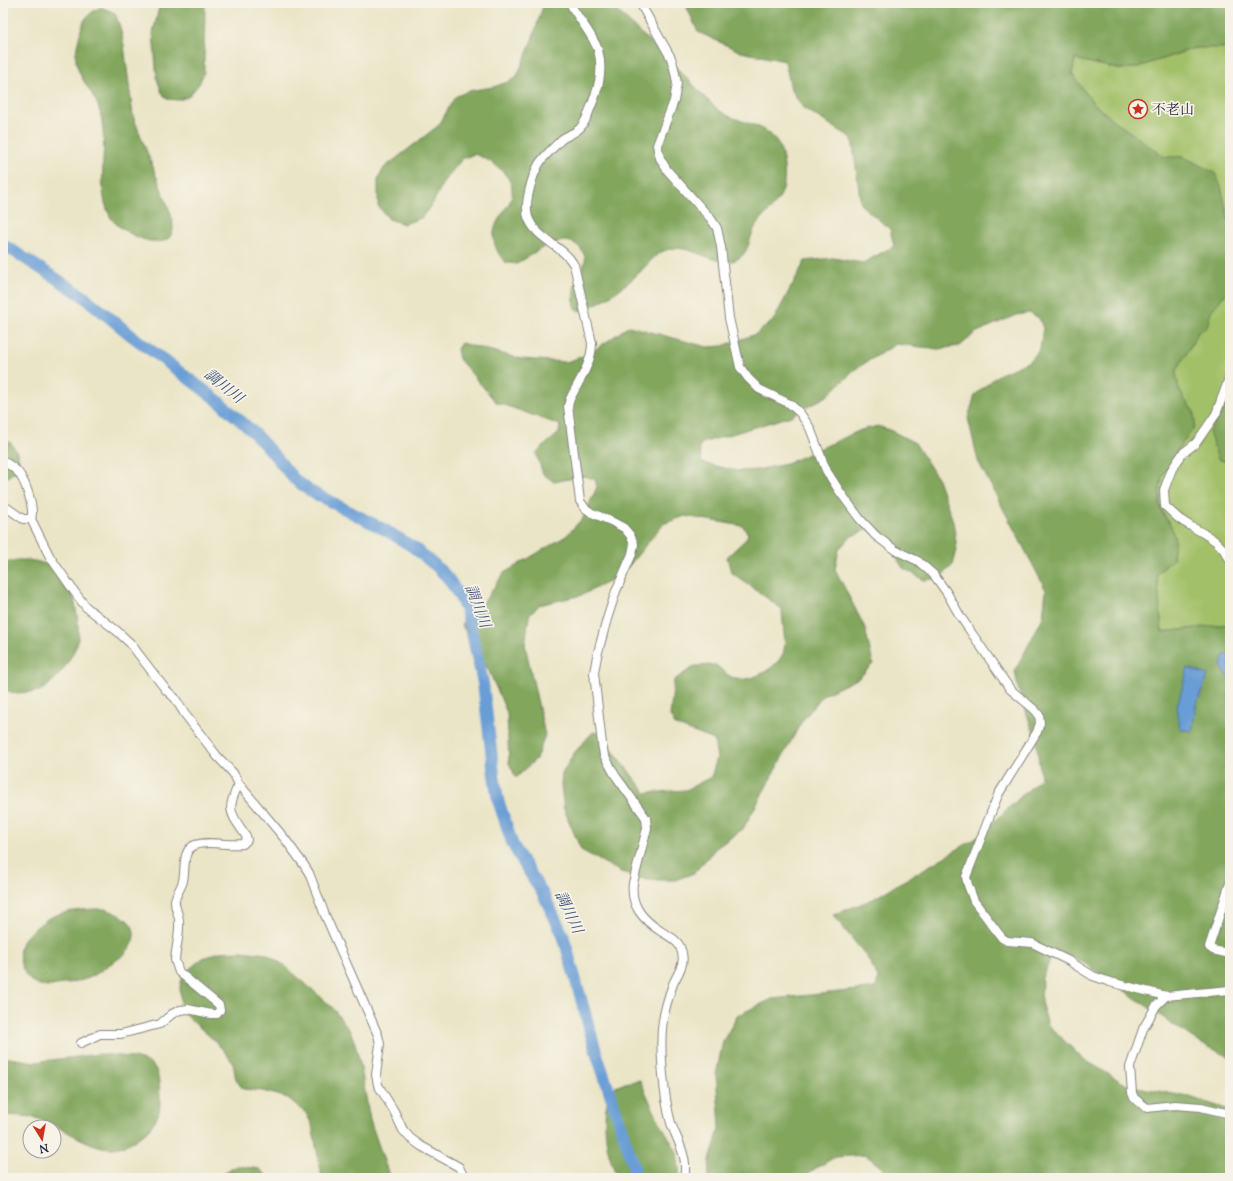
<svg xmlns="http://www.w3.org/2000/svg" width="1233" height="1181" viewBox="0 0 1233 1181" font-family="'Sorts Mill Goudy','Noto Serif JP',serif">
	<rect width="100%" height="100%" fill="#f7f3e8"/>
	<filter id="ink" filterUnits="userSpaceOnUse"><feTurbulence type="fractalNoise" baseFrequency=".025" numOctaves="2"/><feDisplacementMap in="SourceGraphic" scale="8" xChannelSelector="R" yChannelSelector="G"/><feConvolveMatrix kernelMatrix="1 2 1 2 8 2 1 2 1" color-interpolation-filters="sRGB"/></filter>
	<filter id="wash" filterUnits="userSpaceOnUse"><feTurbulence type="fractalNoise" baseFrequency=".012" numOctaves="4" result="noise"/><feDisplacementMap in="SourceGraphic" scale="16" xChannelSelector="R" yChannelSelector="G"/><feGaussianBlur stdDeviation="0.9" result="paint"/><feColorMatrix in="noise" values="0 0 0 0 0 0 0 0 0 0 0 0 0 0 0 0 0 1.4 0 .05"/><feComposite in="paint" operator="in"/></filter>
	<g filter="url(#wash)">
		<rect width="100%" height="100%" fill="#ebe5c7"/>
		<g fill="#a2c067" stroke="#627151">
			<path d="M 1228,47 L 1230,48 L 1230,226 L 1221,187 L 1184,157 L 1165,158 L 1113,120 L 1093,103 L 1072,74 L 1075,59 L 1118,69 L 1135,68 L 1195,48 Z"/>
			<path d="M 1230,288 L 1230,389 L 1218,418 L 1218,459 L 1230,463 L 1230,624 L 1162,632 L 1157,574 L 1173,559 L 1171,526 L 1163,513 L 1160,504 L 1160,488 L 1162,477 L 1182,444 L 1194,428 L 1194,412 L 1184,399 L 1179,389 L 1176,374 L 1177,369 L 1188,351 L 1198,332 L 1207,327 L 1211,311 Z"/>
		</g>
		<g fill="#81a65c" stroke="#52644c">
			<path d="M 160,3 L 205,3 L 204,72 L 199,84 L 188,97 L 178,100 L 167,99 L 162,93 L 157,79 L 153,33 Z"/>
			<path d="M 544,3 L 610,3 C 630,24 652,43 673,64 C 687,77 699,92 713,105 C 725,118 743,120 759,127 C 765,131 771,134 776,140 C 784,150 787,180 782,192 C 777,205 766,213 758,223 C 747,236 752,256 732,261 C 729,262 725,261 723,261 C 705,259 688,245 670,249 C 656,251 647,266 637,275 C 620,290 601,304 579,311 L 575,309 C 573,301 573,289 576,282 C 578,275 583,269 585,262 C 586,257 583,252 580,248 C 563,229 533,254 517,264 L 505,262 C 497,253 491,241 495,228 C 496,222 502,215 505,209 C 507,206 510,203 511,199 C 518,176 491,160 474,154 L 462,159 L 444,181 L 433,203 L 421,218 L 404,224 L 389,219 L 378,206 L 378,179 L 384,168 L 439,125 L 455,97 L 468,91 L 493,87 L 508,82 L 517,76 L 530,46 Z"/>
			<path d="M 685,3 L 1230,3 L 1230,48 L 1195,48 L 1135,68 L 1118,69 L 1075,59 L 1072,74 L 1093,103 L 1113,120 L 1165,157 L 1184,157 L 1215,173 L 1221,187 L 1230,226 L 1230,288 L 1211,311 L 1207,327 L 1198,332 L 1188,351 L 1177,369 L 1176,374 L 1179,389 L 1184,399 L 1194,412 L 1195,422 L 1194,428 L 1182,444 L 1162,477 L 1160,488 L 1160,504 L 1162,513 L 1171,526 L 1175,539 L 1173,559 L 1157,574 L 1162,632 L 1230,624 L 1230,1057 L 1200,1043 L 1086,964 L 1062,953 L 1051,959 L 1042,977 L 1041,1002 L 1048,1025 L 1083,1059 L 1127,1085 L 1189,1097 L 1230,1110 L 1230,1178 L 894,1178 L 866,1155 L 835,1157 L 811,1171 L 805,1178 L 708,1178 L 710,1160 L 720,1126 L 716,1075 L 723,1041 L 738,1015 L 772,999 L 876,988 L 878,977 L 867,957 L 833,915 L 871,900 L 975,839 L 1041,778 L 1036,740 L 1018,688 L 1015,671 L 1043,617 L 1046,590 L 978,461 L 968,418 L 975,395 L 998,375 L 1030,361 L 1040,349 L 1043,328 L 1039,318 L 1030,313 L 1016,315 L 975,333 L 960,346 L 938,349 L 896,344 L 857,368 L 827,396 L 791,416 L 702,443 L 699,447 L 702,463 L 738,471 L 757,470 L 786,464 L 861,430 L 878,426 L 892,431 L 915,443 L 938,479 L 953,521 L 957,550 L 953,565 L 940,578 L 924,580 L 903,568 L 884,538 L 868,529 L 850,537 L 839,549 L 835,569 L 865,628 L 873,664 L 859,678 L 823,695 L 802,721 L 743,829 L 716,848 L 694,873 L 675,880 L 647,880 L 621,872 L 581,850 L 564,809 L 561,785 L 562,774 L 574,753 L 593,732 L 599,733 L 646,793 L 686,790 L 711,777 L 717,758 L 714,740 L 675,725 L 670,716 L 674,680 L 695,666 L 716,665 C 721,669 726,674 731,677 C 747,686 781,667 784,650 C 786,642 782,618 782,609 L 731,572 L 727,557 L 746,539 L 748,534 L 743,526 L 685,516 L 663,524 L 632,562 L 610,581 L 582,595 L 539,605 L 529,616 L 525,645 L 545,735 L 536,759 L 516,778 L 509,763 L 507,713 L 489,671 L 461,624 L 481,606 L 504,573 L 566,536 L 583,518 L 597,487 L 595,479 L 584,476 L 554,482 L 543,474 L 536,453 L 559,433 L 560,425 L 496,402 L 459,359 L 457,349 L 461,343 L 522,359 L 566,362 L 589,354 L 629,326 L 707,347 L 722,346 L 756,334 L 773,321 L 805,261 L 833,258 L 863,263 L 894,246 L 890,229 L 861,205 L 852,138 L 803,108 L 791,89 L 785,61 L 741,52 L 698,32 Z"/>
			<path d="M 101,7 L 115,13 L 120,27 L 124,45 L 133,116 L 171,214 C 172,220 175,229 171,235 C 161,253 119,231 111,218 C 96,190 106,161 103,131 C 102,119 100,107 93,96 C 87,85 78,75 76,61 C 75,53 78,42 80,34 C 83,19 87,14 101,7 Z"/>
			<path d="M 1230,389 L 1230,463 L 1218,459 L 1209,432 L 1218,418 Z"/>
			<path d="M 3,437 C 15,444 20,456 20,469 L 7,477 L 3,478 Z"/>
			<path d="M 17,560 C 27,560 37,560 47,565 C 51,567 58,572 62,575 C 74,587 80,622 78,639 C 76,654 54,686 39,691 C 34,692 19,693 14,693 C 11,692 6,690 3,688 L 3,562 Z"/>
			<path d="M 105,909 C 123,915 143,925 130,947 C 126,955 115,961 107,966 C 102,970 96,975 89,978 C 79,982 67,983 57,985 C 35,990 25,980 20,960 C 19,955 19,947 22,942 C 26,935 42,922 49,918 C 66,910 87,909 105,909 Z"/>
			<path d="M 242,951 L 267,954 L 285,966 L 331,1006 L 350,1031 L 355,1043 L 360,1063 L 370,1120 L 390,1178 L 322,1178 L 312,1125 L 306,1113 L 288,1098 L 263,1091 L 243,1089 L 236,1080 L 233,1063 L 224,1051 L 214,1040 L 191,1020 L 184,1013 L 181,1005 L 180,987 L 183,974 L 203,958 L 219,952 Z"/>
			<path d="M 99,1054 C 115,1056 139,1056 152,1065 C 157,1068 158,1077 159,1082 C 160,1090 161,1108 158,1115 C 151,1131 130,1147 113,1148 C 90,1149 63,1127 42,1120 C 29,1115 16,1116 3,1115 L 3,1057 L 35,1062 Z"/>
			<path d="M 640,1080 L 656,1115 L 677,1152 L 680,1178 L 618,1178 C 607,1158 601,1122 608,1099 C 609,1095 611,1092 613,1088 L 625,1083 Z"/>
			<path d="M 237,1166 L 260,1169 L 268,1178 L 223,1178 C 225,1170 230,1169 237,1166 Z"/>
		</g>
		<g fill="#699dd5" stroke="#466088">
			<path d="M 1224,655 L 1230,655 L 1230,675 L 1228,676 L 1221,666 Z"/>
			<path d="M 1188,668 L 1208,675 L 1196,706 L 1192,731 L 1180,729 L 1177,706 Z"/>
		</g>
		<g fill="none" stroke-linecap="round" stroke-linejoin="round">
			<path stroke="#699dd5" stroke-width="12" d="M 3,245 L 12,250 L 83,296 L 132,336 L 217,400 L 251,430 L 277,458 L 293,478 L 310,491 L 387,531 L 413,547 L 435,565 L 448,578 L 460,597 L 466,611 L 471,629 L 483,683 L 494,775 L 498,800 L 506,824 L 512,843 L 521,859 L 543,894 L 563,935 L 596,1052 L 619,1120 L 637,1178"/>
		</g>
	</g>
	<g filter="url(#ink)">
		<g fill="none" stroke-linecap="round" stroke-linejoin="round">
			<g stroke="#868481" stroke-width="10">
				<g id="minor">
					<path d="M 570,3 C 578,19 592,33 598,50 C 604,71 598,90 590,109 C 588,115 585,123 580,128 C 575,133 568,135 562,139 C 556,145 543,157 539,164 C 532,176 524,204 528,217 C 536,240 563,245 574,265 L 592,343 C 592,363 579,381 570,399 L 568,406 L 580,501 L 585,508 L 592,513 L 611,521 L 624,528 L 630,535 L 634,544 L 632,554 L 616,591 L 607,619 L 597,656 L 594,673 L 602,744 L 604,755 L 615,775 L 646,818 L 647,828 L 633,883 C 630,906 643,920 662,932 C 669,936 677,940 680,947 C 687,962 679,971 673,984 C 668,998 663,1014 662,1029 C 660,1054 664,1098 671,1123 C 675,1135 684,1150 685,1163 C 685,1168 685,1173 685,1178"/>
					<path d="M 640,3 L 671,58 L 674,68 L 677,83 L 674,101 L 657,145 L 660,158 L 667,170 L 711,219 L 717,228 L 721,247 L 729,318 L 740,367 L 748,378 L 759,389 L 790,404 L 800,413 L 810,428 L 826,470 L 840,492 L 860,519 L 876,536 L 895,550 L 918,561 L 934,575 L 947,593 L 960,616 L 1010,689 L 1035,710 L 1039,715 L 1040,723 L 1037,732 L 998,795 L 966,877 L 968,885 L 974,901 L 1002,938 L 1007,941 L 1032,943 L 1069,961 L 1093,976 L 1110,982 L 1166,996 L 1230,990"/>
					<path d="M 1230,376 L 1216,414 L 1196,443 L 1183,453 L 1172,469 L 1164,490 L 1165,506 C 1170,510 1175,516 1181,520 C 1201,534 1219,537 1230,560"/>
					<path d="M 3,461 C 9,465 16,468 20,475 C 26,484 35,509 31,519 L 50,557 L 76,594 L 86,607 L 117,631 L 130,643 L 166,690 L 175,698 L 184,713 L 217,756 L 233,773 L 239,784 L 285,839 L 304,865 L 309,873 L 325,915 L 378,1035 L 380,1044 L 376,1075 L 378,1085 L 394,1111 L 403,1130 L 410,1138 L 421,1146 L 459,1167 L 464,1178"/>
					<path d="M 3,505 L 23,519 L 31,519"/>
					<path d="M 1230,883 L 1209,947 L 1213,950 L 1230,954"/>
					<path d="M 1166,996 L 1156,1006 L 1143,1029 L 1130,1067 L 1132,1093 L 1134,1098 L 1147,1108 L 1175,1105 L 1201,1107 L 1230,1114"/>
					<path d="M 81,1043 L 100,1034 L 121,1034 L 160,1024 L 172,1014 L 180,1010 L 188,1009 L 211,1014 L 217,1014 L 220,1010 L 219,1005 L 179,972 L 175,960 C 176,947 180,934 179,921 C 179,914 174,907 175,900 C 176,895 180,889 182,884 C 187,872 180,851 195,845 C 208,840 228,846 243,844 L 247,840 L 246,836 C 231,813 225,811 239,784"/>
				</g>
			</g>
			<use href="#minor" stroke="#fff" stroke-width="8"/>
		</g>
	</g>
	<defs>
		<g id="sight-ring" transform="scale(1)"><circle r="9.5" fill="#f7f3e8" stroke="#c8321e" stroke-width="1.5"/><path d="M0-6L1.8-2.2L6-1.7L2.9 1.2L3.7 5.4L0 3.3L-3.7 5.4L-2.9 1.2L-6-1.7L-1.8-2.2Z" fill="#c8321e"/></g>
	</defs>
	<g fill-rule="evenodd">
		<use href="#sight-ring" x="1138" y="109"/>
	</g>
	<g text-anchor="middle" stroke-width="3.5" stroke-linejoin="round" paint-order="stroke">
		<g font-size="14" fill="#22223b" stroke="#f7f3e8" text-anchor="start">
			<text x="1152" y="114">不老山</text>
		</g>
		<g font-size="15" font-style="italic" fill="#3e5379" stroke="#f7f3e8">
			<text transform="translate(224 386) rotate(39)" y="5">調川川</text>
			<text transform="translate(478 606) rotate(69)" y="5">調川川</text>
			<text transform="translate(569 912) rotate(65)" y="5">調川川</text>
		</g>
	</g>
	<rect width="1233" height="1181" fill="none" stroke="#f7f3e8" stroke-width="16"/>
	<g transform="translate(42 1139) rotate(169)"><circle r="19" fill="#f7f3e8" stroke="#a29fa3"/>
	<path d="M0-3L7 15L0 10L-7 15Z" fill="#c8321e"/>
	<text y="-6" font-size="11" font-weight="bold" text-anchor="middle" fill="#22223b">N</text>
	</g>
</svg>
